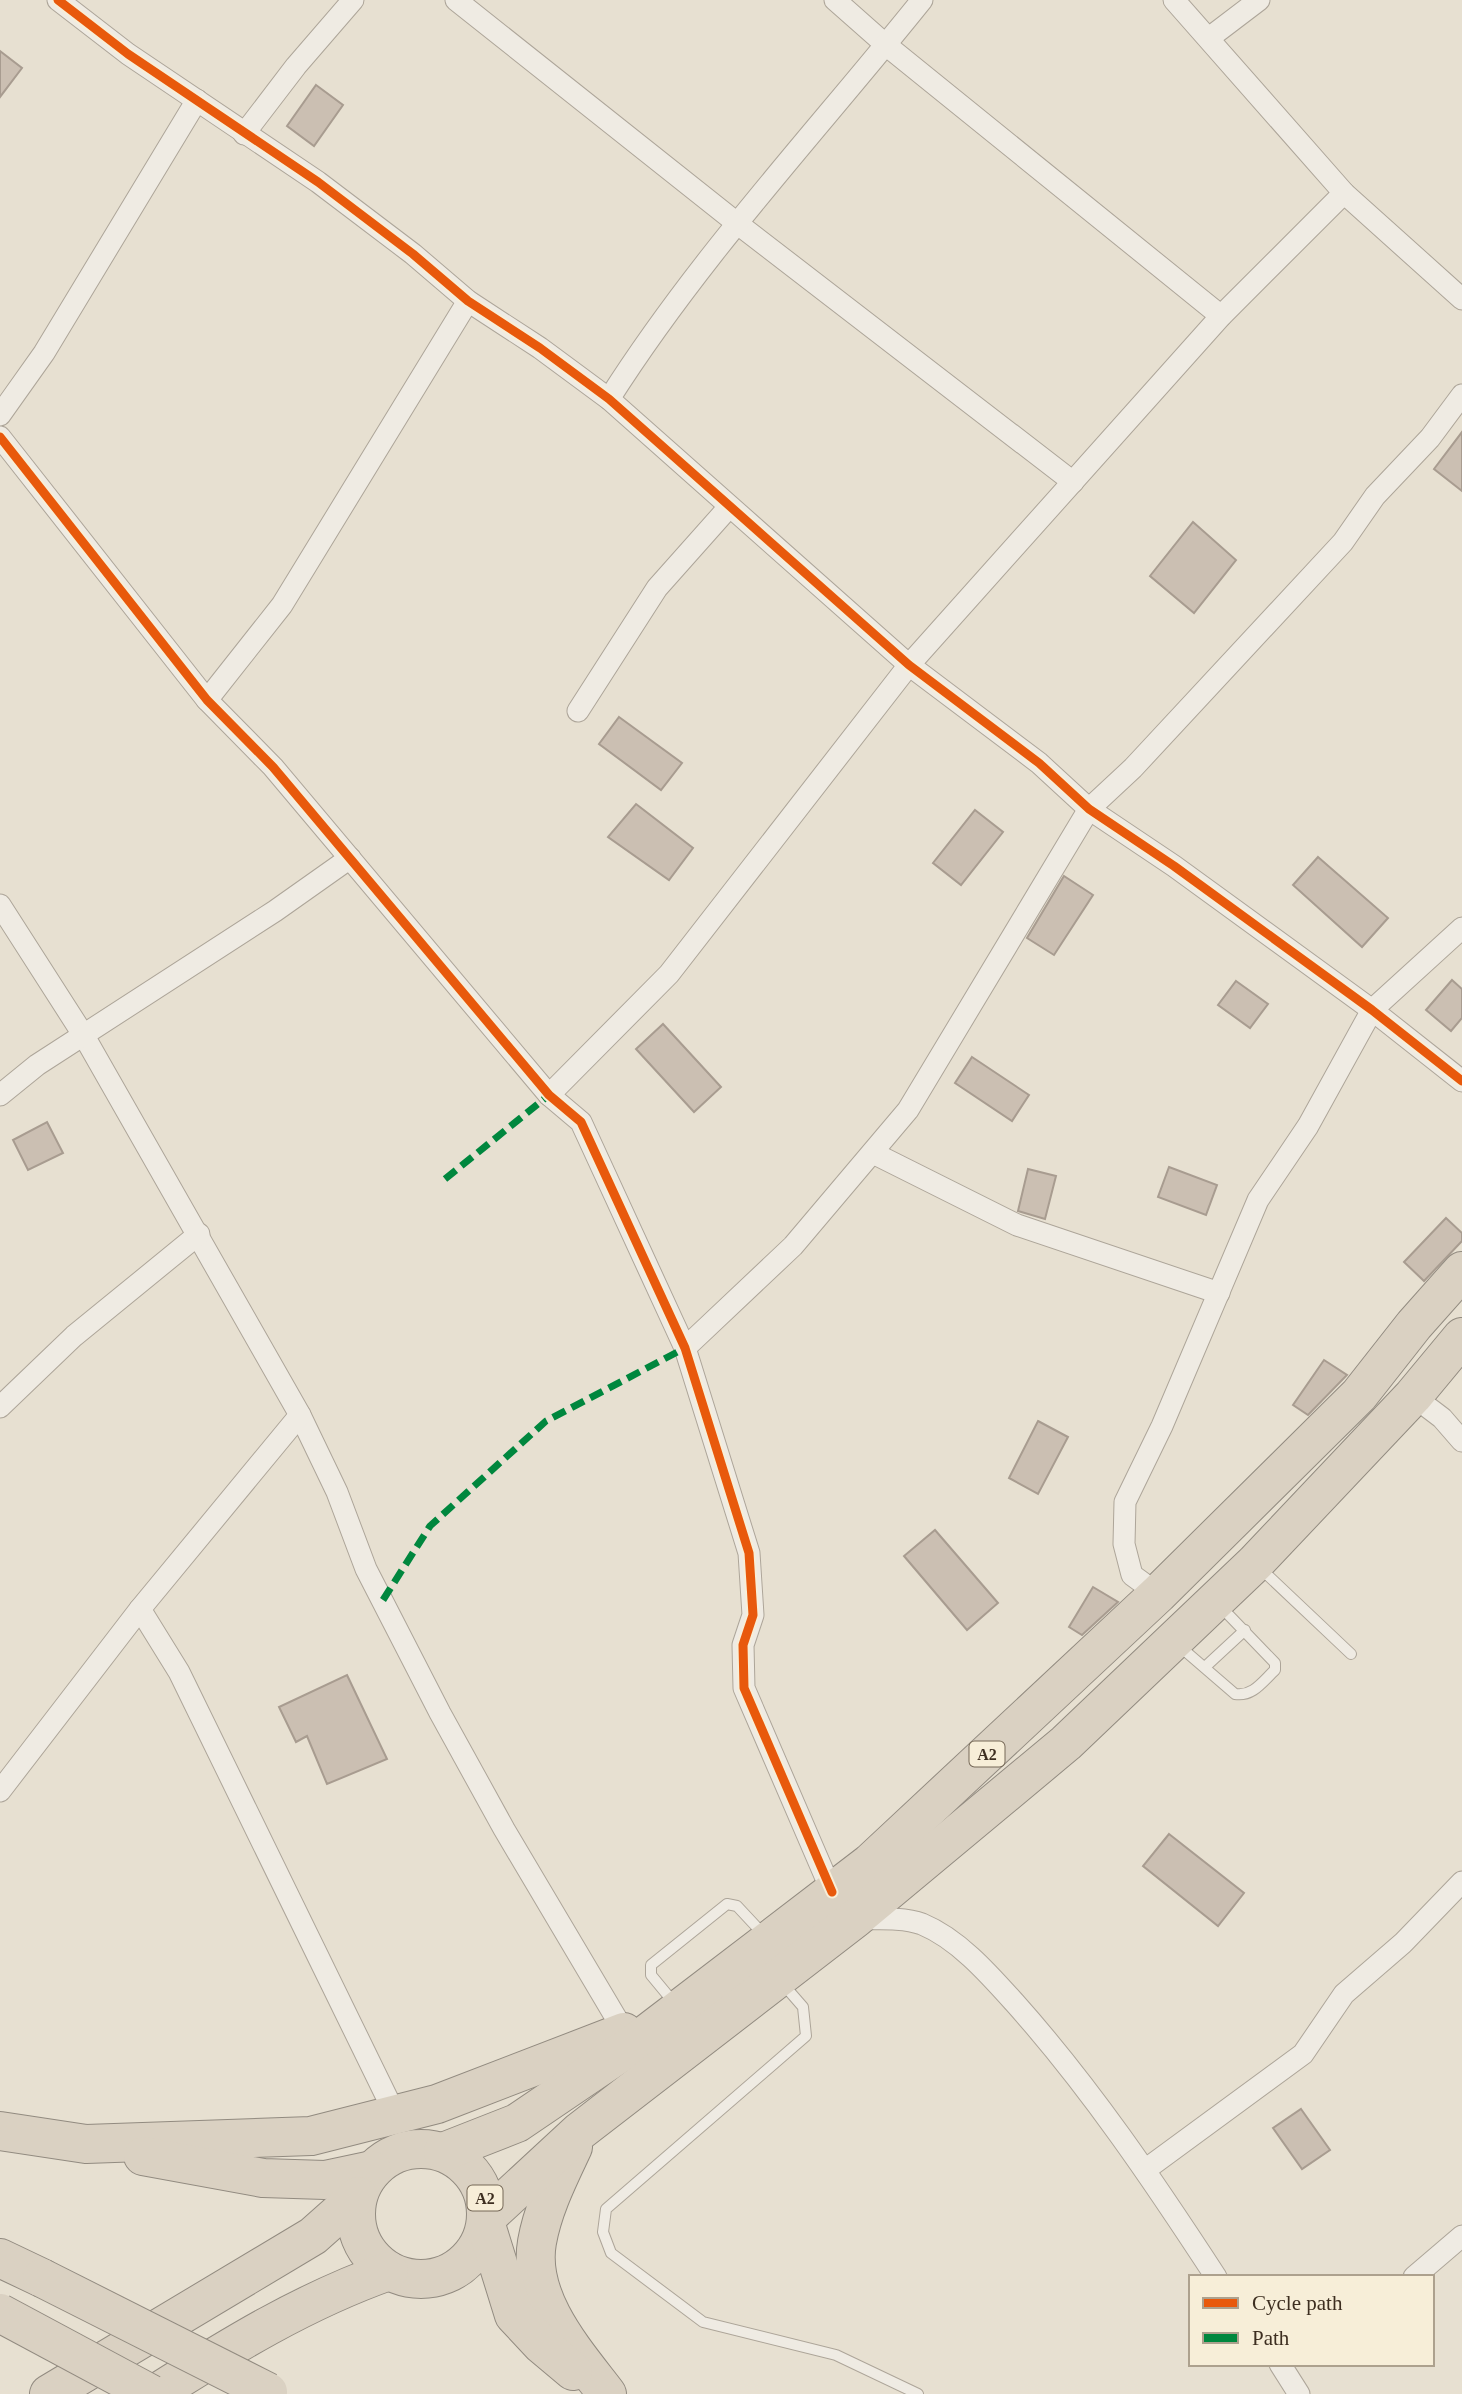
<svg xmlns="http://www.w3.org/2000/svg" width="1462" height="2394" viewBox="0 0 1462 2394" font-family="'Times New Roman',serif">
	<rect width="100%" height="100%" fill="#e7e0d1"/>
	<g fill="#cbbfb2" stroke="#a89c90" stroke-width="2">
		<path d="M 0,51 L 22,68 L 0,97 Z"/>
		<path d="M 316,85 L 343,105 L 314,146 L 287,126 Z"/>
		<path d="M 1462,432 L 1462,491 L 1434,469 Z"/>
		<path d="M 1193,522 L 1236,560 L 1194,613 L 1150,576 Z"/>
		<path d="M 619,717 L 682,763 L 661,790 L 599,744 Z"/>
		<path d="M 636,804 L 693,848 L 669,880 L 608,837 Z"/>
		<path d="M 975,810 L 1003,832 L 961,885 L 933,863 Z"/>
		<path d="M 1318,857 L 1388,918 L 1362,947 L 1293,885 Z"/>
		<path d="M 1064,876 L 1093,895 L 1054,955 L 1027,938 Z"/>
		<path d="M 1452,980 L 1462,989 L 1462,1018 L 1451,1031 L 1426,1010 Z"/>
		<path d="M 1236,981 L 1268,1004 L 1250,1028 L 1218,1005 Z"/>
		<path d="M 663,1024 L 721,1087 L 694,1112 L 636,1049 Z"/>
		<path d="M 972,1057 L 1029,1095 L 1012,1121 L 955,1083 Z"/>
		<path d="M 47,1122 L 63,1153 L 28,1170 L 13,1140 Z"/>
		<path d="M 1169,1167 L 1217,1185 L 1206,1215 L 1158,1197 Z"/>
		<path d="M 1028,1169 L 1056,1176 L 1045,1219 L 1018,1211 Z"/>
		<path d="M 1446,1218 L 1462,1233 L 1462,1241 L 1424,1281 L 1404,1262 Z"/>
		<path d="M 1324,1360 L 1347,1375 L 1308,1415 L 1293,1405 Z"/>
		<path d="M 1038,1421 L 1068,1437 L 1038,1494 L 1009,1478 Z"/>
		<path d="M 935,1530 L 998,1603 L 967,1630 L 904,1556 Z"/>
		<path d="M 1093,1587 L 1118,1602 L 1082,1635 L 1069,1627 Z"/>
		<path d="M 347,1675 L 387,1759 L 327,1784 L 307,1736 L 296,1742 L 279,1707 Z"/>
		<path d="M 1169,1834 L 1244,1893 L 1218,1926 L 1143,1866 Z"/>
		<path d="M 1301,2109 L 1330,2150 L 1302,2169 L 1273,2128 Z"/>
	</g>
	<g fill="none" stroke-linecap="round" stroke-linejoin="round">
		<g stroke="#ada599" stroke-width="12">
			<g id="lane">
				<path d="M 1259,1567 L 1351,1654"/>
				<path d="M 1177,1644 L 1235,1694 C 1253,1697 1263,1681 1275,1670 L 1275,1663 L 1221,1607"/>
				<path d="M 1205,1667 L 1245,1630"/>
				<path d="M 783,1984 L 803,2007 L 806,2036 L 606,2209 L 603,2232 L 611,2253 L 703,2322 L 836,2355 L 918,2394"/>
				<path d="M 675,2004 L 651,1975 L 651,1965 L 727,1904 L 737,1906 L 765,1936"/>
			</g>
		</g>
		<g stroke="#ada599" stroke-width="23">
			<g id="street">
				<path d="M 58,0 L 128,54 L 318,182 L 413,254 L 468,301 L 540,348 L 609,399 L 909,665 L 1039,763 L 1089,809 L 1174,866 L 1372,1010 L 1462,1081"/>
				<path d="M 456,0 L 738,224 L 1073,482"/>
				<path d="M 835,0 L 886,45 L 1221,316"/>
				<path d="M 1209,38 L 1259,0"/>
				<path d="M 244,134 L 296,66 L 353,0"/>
				<path d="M 1344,193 L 1462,299"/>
				<path d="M 609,399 C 699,257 817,131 922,0"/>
				<path d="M 0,415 L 44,353 L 197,100"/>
				<path d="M 0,437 L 207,700 L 273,767 L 549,1095 L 581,1122 L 685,1348 L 749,1553 L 753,1615 L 743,1645 L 744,1688 L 832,1892"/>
				<path d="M 207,700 L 282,605 L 468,301"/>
				<path d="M 578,711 L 657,588 L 729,507"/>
				<path d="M 0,905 L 84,1036 L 300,1415 L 337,1492 L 366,1569 L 440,1713 L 504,1829 L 628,2038"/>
				<path d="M 0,1095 L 37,1065 L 275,911 L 350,858"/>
				<path d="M 549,1095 L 669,974 L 909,665 L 1221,316 L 1344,193 L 1174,0"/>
				<path d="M 873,1153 L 1017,1225 L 1219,1293"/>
				<path d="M 685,1348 L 793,1246 L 908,1110 L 1089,809 L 1133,768 L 1343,542 L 1375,496 L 1430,438 L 1462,395"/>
				<path d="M 1413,1396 L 1442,1418 L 1462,1441"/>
				<path d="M 0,1407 L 74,1336 L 199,1234"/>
				<path d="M 1158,1594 L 1132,1575 L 1124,1544 L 1125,1502 L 1162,1426 L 1258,1200 L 1308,1126 L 1372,1010 L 1462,928"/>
				<path d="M 140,1609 L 179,1672 L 396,2116"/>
				<path d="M 0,1791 L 140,1609 L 300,1415"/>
				<path d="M 858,1919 C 877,1919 904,1917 922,1924 C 958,1939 988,1973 1014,2002 C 1090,2087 1154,2182 1216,2277"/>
				<path d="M 1145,2170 L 1303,2054 L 1344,1994 L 1403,1943 L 1462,1882"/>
				<path d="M 1414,2277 L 1462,2236"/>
				<path d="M 1280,2364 L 1299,2394"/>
			</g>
		</g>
		<g stroke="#928b80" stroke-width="40">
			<g id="highway">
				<path d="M 0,2131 L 86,2144 L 311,2136 L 437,2104 L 624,2032"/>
				<path d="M 573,2147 C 559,2177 543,2208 537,2242 C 527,2299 575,2352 607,2394"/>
				<circle cx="421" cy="2214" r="65"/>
				<path d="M 443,2152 L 517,2123 L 632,2045 L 870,1863 L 1158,1594 L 1359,1395 L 1414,1325 L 1462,1271"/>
				<path d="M 143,2156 L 263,2178 L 325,2180 L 372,2170"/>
				<path d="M 487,2217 L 580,2131 L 856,1918 L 1066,1743 L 1255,1563 L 1413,1396 L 1462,1337"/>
				<path d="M 486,2225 L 514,2315 L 542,2345 L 573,2371"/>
				<path d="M 0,2258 L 42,2278"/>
				<path d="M 49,2394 L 313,2236 L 358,2196"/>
				<path d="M 155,2394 C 231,2346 304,2301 389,2271"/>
			</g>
		</g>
		<use href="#lane" stroke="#efebe3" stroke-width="10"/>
		<use href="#street" stroke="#efebe3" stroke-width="21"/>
		<use href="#highway" stroke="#dad1c2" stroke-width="38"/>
		<g stroke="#928b80" stroke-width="40" stroke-linecap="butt">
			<g id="highway-bridge">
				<path d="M 42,2278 L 268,2392"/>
				<path d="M 0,2313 L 151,2394"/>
			</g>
		</g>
		<use href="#highway-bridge" stroke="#dad1c2" stroke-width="38"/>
		<g stroke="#00873e" stroke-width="7" stroke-dasharray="14 7" stroke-linecap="butt">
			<path d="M 445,1179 L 549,1095"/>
			<path d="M 383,1600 L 430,1526 L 546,1421 L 685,1348"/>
		</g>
		<g stroke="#f7eed8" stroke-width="13">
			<g id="cycleway">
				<path d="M 58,0 L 128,54 L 318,182 L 413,254 L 468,301 L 540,348 L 609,399 L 909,665 L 1039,763 L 1089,809 L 1174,866 L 1372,1010 L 1462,1081"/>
				<path d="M 0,437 L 207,700 L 273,767 L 549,1095 L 581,1122 L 685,1348 L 749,1553 L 753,1615 L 743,1645 L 744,1688 L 832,1892"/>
			</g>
		</g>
		<use href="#cycleway" stroke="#e8590c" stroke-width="9"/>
	</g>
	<g text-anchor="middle" stroke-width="5" stroke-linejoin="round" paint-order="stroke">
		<g fill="#f7eed8" stroke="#756857" stroke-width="2">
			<rect x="969.5" y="1741.5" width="35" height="25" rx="5"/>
			<rect x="467.5" y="2185.5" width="35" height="25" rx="5"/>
		</g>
		<g font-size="16" font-weight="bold" fill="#3d2e20">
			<text x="987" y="1760">A2</text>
			<text x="485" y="2204">A2</text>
		</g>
	</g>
	<rect x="1189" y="2275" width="245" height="91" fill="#f7eed8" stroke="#ada18e" stroke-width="2"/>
	<rect x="1203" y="2298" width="35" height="10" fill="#e8590c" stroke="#ada18e" stroke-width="2"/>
	<text x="1252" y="2310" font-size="21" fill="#3d2e20">Cycle path</text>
	<rect x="1203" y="2333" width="35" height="10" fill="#00873e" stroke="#ada18e" stroke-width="2"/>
	<text x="1252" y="2345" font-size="21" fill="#3d2e20">Path</text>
</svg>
